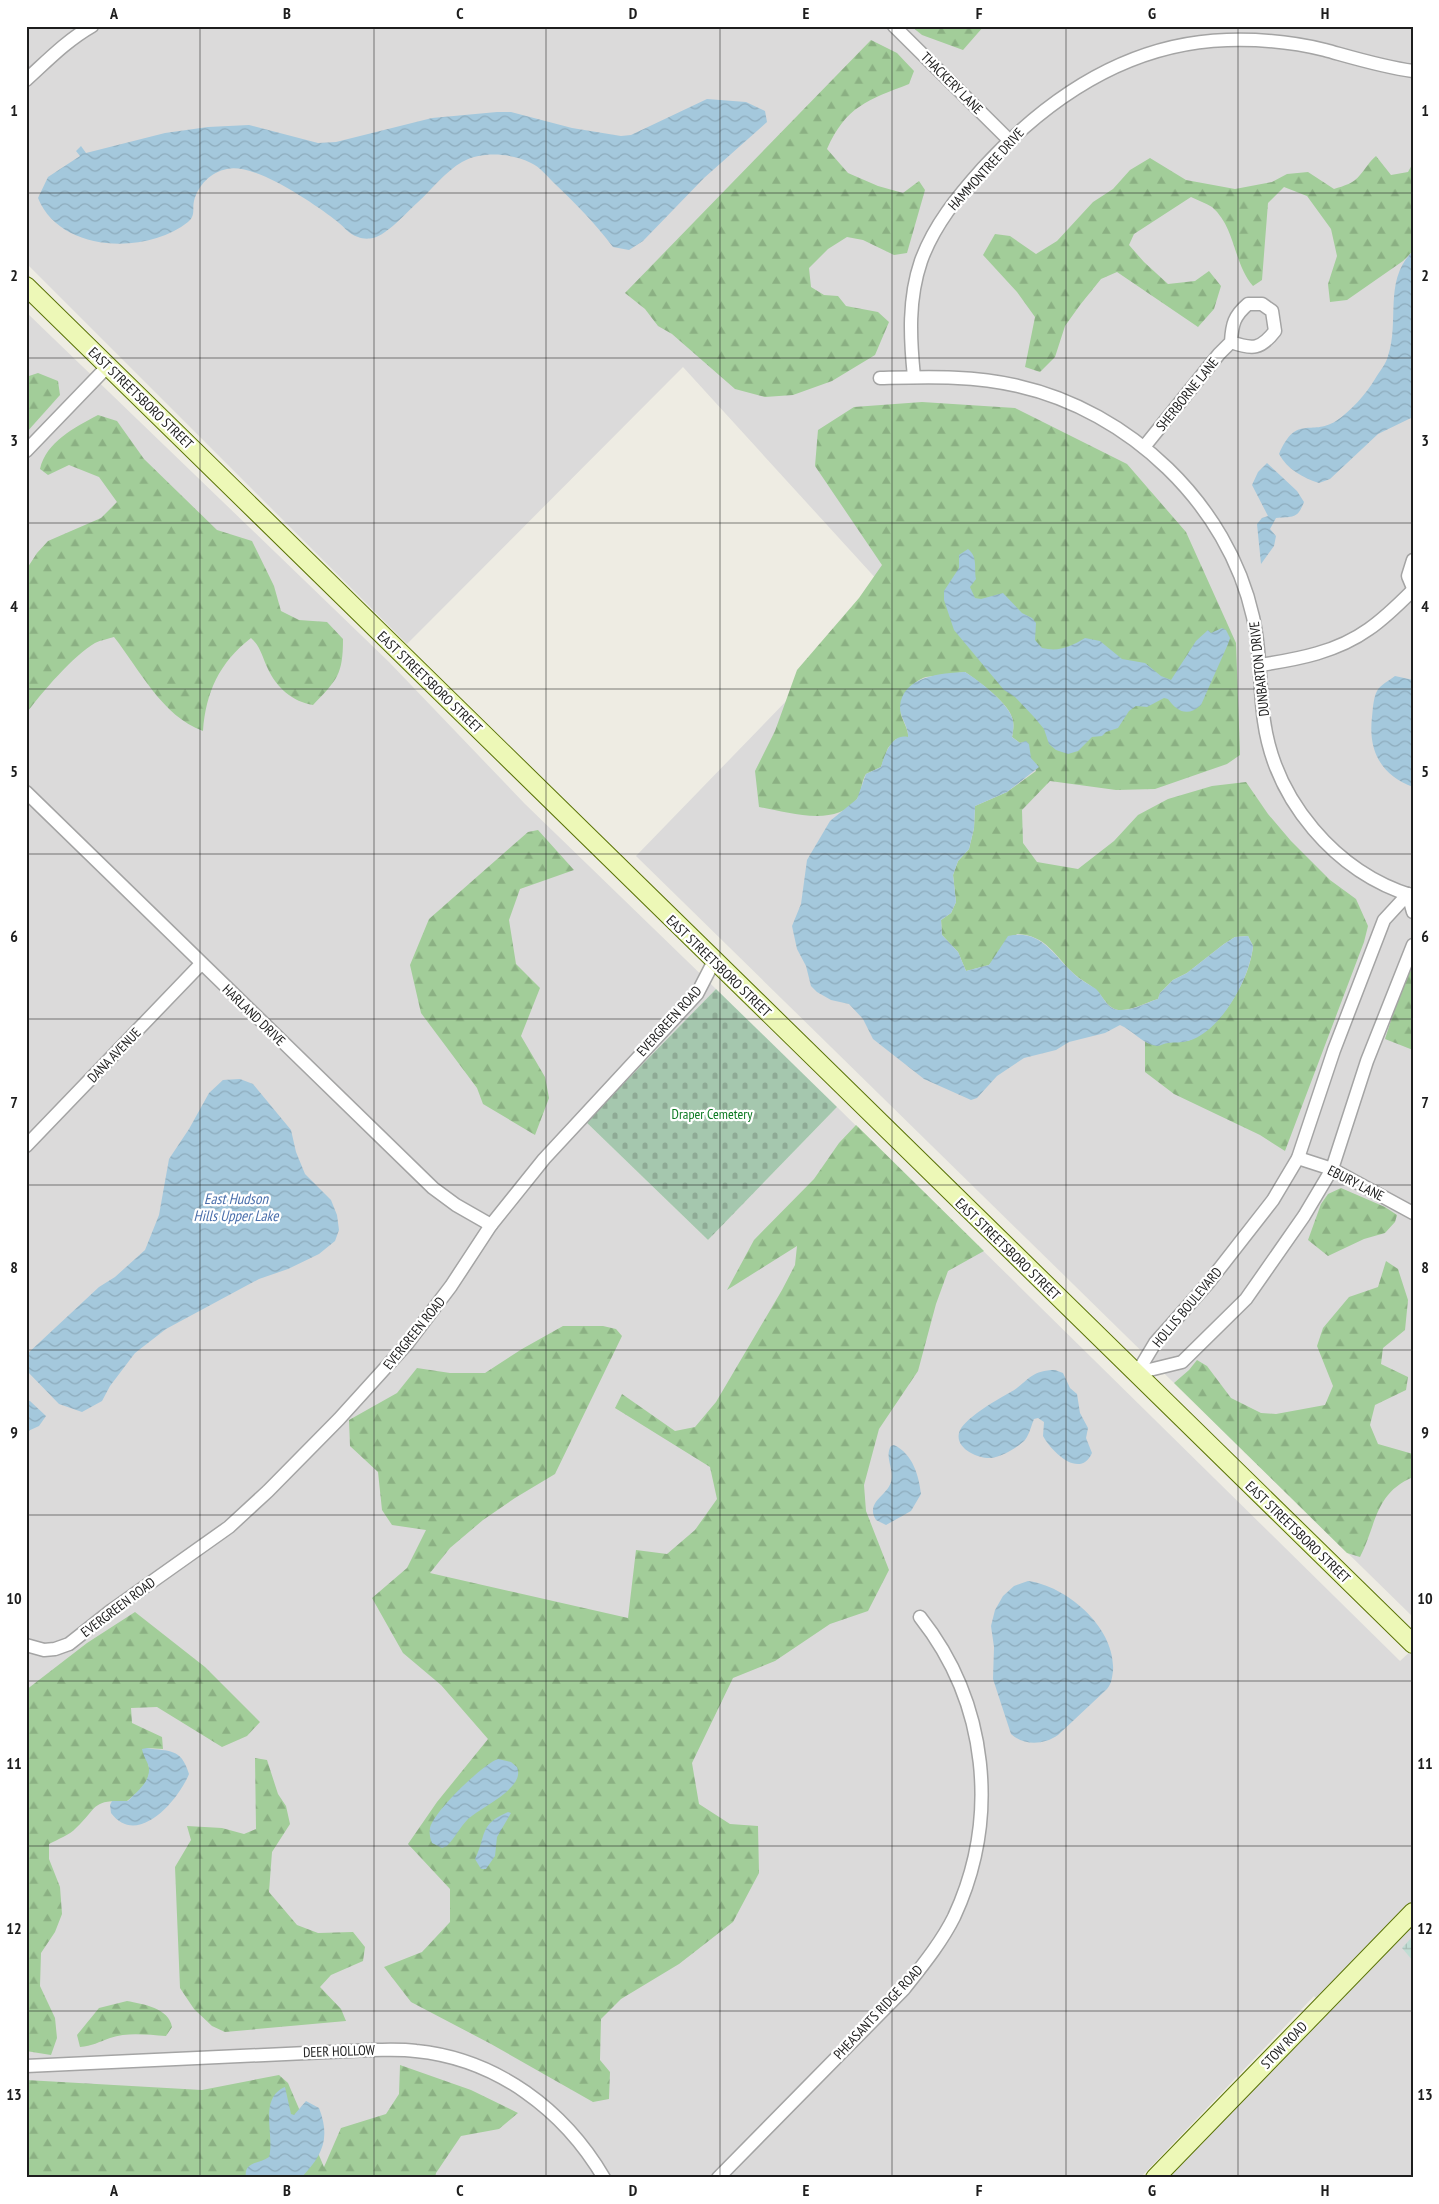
<svg xmlns="http://www.w3.org/2000/svg" width="1439" height="2204" viewBox="0 0 1439 2204" font-family="'PT Sans Narrow',sans-serif">
	<defs>
		<pattern id="forest-firs" width="22" height="20" patternUnits="userSpaceOnUse" patternTransform="scale(1.25)"><rect width="22" height="20" fill="#a2cd99"/><path d="M5 1l3.5 6h-7zM16 11l3.5 6h-7z" fill="#8bb083"/></pattern>
		<pattern id="wetland-marsh" width="20" height="14" patternUnits="userSpaceOnUse" patternTransform="scale(1.25)"><rect width="20" height="14" fill="#c0dcd3"/><path d="M1 5h8M5 5V1M11 12h8M15 12V8" fill="none" stroke="#a5bcb5"/></pattern>
		<pattern id="cemetery-stones" width="16" height="16" patternUnits="userSpaceOnUse" patternTransform="scale(1.25)"><rect width="16" height="16" fill="#a5c7ae"/><path d="M2 7V4a2 2 0 0 1 4 0v3zM10 15v-3a2 2 0 0 1 4 0v3z" fill="#8eaa95"/></pattern>
		<pattern id="water-waves" width="16" height="10" patternUnits="userSpaceOnUse" patternTransform="scale(1.25)"><rect width="16" height="10" fill="#a4c8dc"/><path d="M0 5q4-4 8 0t8 0" fill="none" stroke="#8dabbc"/></pattern>
	</defs>
	<rect width="100%" height="100%" fill="#eeece3"/>
	<g fill="#dbdada">
		<path d="M 26,26 L 1413,26 L 1413,1617 L 636,856 L 890,594 L 683,367 L 407,644 L 26,263 Z"/>
		<path d="M 26,312 L 389,662 L 525,804 L 716,989 L 586,1122 L 708,1240 L 837,1107 L 1400,1661 L 1413,1649 L 1413,2178 L 1154,2178 L 1322,2005 L 1314,1996 L 1140,2178 L 26,2178 Z"/>
	</g>
	<g fill="url(#forest-firs)">
		<path d="M 911,26 L 984,26 L 963,50 L 922,35 Z"/>
		<path d="M 871,40 L 897,53 L 914,71 L 909,84 C 868,100 846,106 827,149 L 848,173 L 878,186 L 903,193 L 919,181 L 925,190 L 907,253 L 894,255 L 863,240 L 847,237 L 828,249 L 809,268 L 811,287 L 824,295 L 838,296 L 846,306 L 878,312 L 889,322 L 875,355 L 832,381 L 793,395 L 765,397 L 735,389 L 672,334 L 658,326 L 645,309 L 625,293 Z"/>
		<path d="M 1376,156 L 1391,175 L 1408,172 L 1413,163 L 1413,251 L 1403,261 L 1347,300 L 1330,302 L 1328,284 L 1337,256 L 1331,229 L 1307,196 L 1284,187 L 1268,203 L 1262,280 L 1253,286 C 1233,263 1236,228 1212,207 C 1206,203 1197,200 1191,197 L 1134,234 L 1129,245 L 1144,262 L 1168,284 L 1195,281 L 1209,271 L 1221,286 L 1214,309 L 1198,327 L 1117,272 L 1101,279 L 1080,305 L 1065,326 L 1055,357 L 1040,372 L 1025,367 L 1035,317 L 1017,292 L 983,255 L 995,234 L 1010,236 L 1036,254 L 1057,241 L 1093,202 L 1113,189 L 1130,170 L 1150,158 L 1186,180 L 1235,189 L 1272,182 L 1287,174 L 1308,172 L 1334,189 C 1344,186 1354,183 1360,175 C 1366,168 1369,162 1376,156 Z"/>
		<path d="M 38,373 L 58,381 L 60,395 L 26,433 L 26,377 Z"/>
		<path d="M 922,402 L 1015,408 L 1127,464 L 1186,532 L 1236,643 L 1240,755 L 1227,764 L 1155,789 L 1116,790 L 1050,781 L 1022,810 L 1023,843 L 1037,862 L 1078,869 L 1114,841 L 1138,815 L 1168,799 L 1212,786 L 1246,782 L 1268,814 L 1291,841 L 1330,880 L 1356,899 L 1368,926 L 1364,942 L 1285,1151 L 1260,1135 L 1174,1094 L 1145,1072 L 1145,1041 C 1158,1047 1158,1044 1171,1042 C 1177,1042 1184,1042 1190,1040 C 1222,1027 1250,979 1253,946 L 1248,936 L 1235,937 L 1224,944 L 1187,973 L 1173,980 L 1160,993 L 1158,999 C 1145,1003 1135,1009 1122,1010 C 1108,1011 1104,997 1096,990 C 1089,984 1081,980 1074,974 C 1055,956 1046,935 1017,934 L 989,965 L 966,971 L 958,952 L 942,935 L 941,920 L 951,913 L 956,902 L 953,875 L 958,861 L 969,849 L 974,828 L 975,806 L 1007,792 L 1036,771 L 1023,742 L 1020,743 L 1012,737 C 1013,732 1014,726 1013,721 C 1011,704 978,681 965,672 L 926,677 C 912,681 899,699 901,714 C 903,722 909,730 908,737 L 896,739 L 888,748 L 881,767 L 866,774 C 861,782 862,792 857,799 C 836,828 788,812 759,807 L 755,771 L 775,731 L 797,670 L 859,598 L 882,565 L 815,466 L 818,430 L 854,407 Z"/>
		<path d="M 98,415 L 117,421 L 144,459 L 217,530 L 252,541 L 274,586 L 281,611 L 299,620 L 327,622 L 343,639 C 343,675 337,680 313,705 C 293,702 276,687 268,669 C 262,657 261,647 251,638 C 219,663 206,692 203,731 C 162,716 140,670 114,637 C 108,639 101,640 95,643 C 75,654 40,694 26,714 L 26,570 L 37,553 L 48,541 L 101,518 L 117,502 L 99,477 L 69,465 L 48,475 L 40,469 C 46,442 75,427 98,415 Z"/>
		<path d="M 538,830 L 574,870 L 520,889 L 509,920 L 516,964 L 540,988 L 521,1036 L 545,1077 L 549,1098 L 535,1135 L 483,1104 L 477,1088 L 421,1013 L 410,965 L 429,919 L 528,832 Z"/>
		<path d="M 1413,968 L 1413,1050 L 1385,1039 L 1404,979 Z"/>
		<path d="M 856,1125 L 984,1251 L 948,1271 L 936,1304 L 918,1371 L 879,1429 L 864,1485 L 866,1511 L 889,1570 L 868,1611 L 830,1624 L 775,1661 L 733,1678 L 692,1763 L 699,1804 L 730,1824 L 758,1826 L 759,1873 L 733,1922 L 679,1964 L 621,1999 L 601,2019 L 600,2060 L 610,2072 L 609,2099 L 593,2102 L 491,2044 L 411,2002 L 384,1967 L 422,1952 L 450,1922 L 450,1889 L 408,1844 L 437,1802 L 488,1739 L 441,1685 L 403,1653 L 372,1598 L 407,1568 L 426,1530 L 392,1525 L 382,1510 L 378,1472 L 350,1446 L 349,1420 L 397,1393 L 417,1368 L 450,1373 L 485,1373 L 522,1349 L 563,1326 L 603,1326 L 616,1329 L 622,1336 L 555,1474 L 515,1498 L 483,1520 L 450,1548 L 430,1573 L 628,1618 L 636,1550 L 667,1554 L 695,1530 L 717,1499 L 710,1467 L 615,1408 L 622,1394 L 675,1431 L 695,1427 L 716,1402 L 782,1290 L 795,1265 L 797,1246 L 727,1290 L 754,1240 L 814,1179 L 839,1143 Z"/>
		<path d="M 1341,1188 L 1385,1207 L 1397,1215 L 1395,1222 L 1385,1233 L 1364,1239 L 1328,1256 L 1308,1240 L 1321,1204 L 1328,1194 Z"/>
		<path d="M 1386,1261 L 1398,1269 L 1408,1300 L 1405,1330 L 1383,1348 L 1381,1364 L 1408,1377 L 1406,1390 L 1375,1405 L 1370,1425 L 1378,1444 L 1413,1454 L 1413,1477 C 1374,1494 1377,1524 1360,1557 L 1347,1553 L 1174,1383 L 1189,1370 L 1197,1360 L 1207,1366 L 1231,1398 L 1261,1413 L 1276,1414 L 1325,1405 L 1333,1386 L 1317,1346 L 1323,1328 L 1349,1297 L 1378,1287 Z"/>
		<path d="M 135,1612 L 205,1667 L 260,1722 L 247,1736 L 222,1747 L 157,1707 L 131,1708 L 132,1723 L 162,1737 L 163,1749 L 147,1748 C 146,1756 148,1761 149,1768 C 151,1782 137,1793 127,1801 C 91,1800 99,1806 76,1828 C 70,1835 58,1839 49,1844 L 49,1859 L 60,1887 L 62,1914 L 55,1932 L 41,1953 L 40,1986 L 55,2018 L 57,2038 L 51,2055 L 26,2051 L 26,1690 L 87,1643 Z"/>
		<path d="M 255,1758 L 267,1760 L 278,1794 L 286,1806 L 290,1824 L 272,1852 L 269,1892 L 297,1925 L 318,1933 L 353,1932 L 365,1947 L 363,1961 L 331,1975 L 320,1987 L 341,2009 L 346,2021 L 225,2032 L 212,2026 L 194,2009 L 180,1988 L 175,1867 L 191,1840 L 187,1826 L 222,1828 L 244,1834 L 256,1829 Z"/>
		<path d="M 127,2001 C 143,2004 169,2008 172,2027 L 166,2036 C 147,2035 128,2032 110,2038 C 99,2042 92,2046 80,2047 L 77,2035 L 99,2008 Z"/>
		<path d="M 400,2065 L 471,2090 L 518,2113 L 499,2129 L 461,2136 L 436,2173 L 435,2178 L 26,2178 L 26,2080 L 202,2090 L 279,2075 L 288,2083 L 324,2167 L 341,2128 L 386,2114 L 399,2094 Z"/>
	</g>
	<path fill="url(#wetland-marsh)" d="M 1413,1936 L 1413,1961 L 1402,1948 Z"/>
	<path fill="url(#cemetery-stones)" d="M 716,989 L 837,1107 L 708,1240 L 586,1122 Z"/>
	<g fill="url(#water-waves)">
		<path d="M 707,99 L 746,102 L 765,111 L 767,122 L 704,178 L 643,241 L 629,250 L 613,247 C 595,223 575,203 554,183 C 547,176 540,167 531,163 C 511,153 482,151 462,162 C 446,171 431,190 417,203 C 407,212 387,235 373,238 C 369,239 362,239 358,237 C 349,235 342,224 334,219 C 313,203 253,162 227,169 C 211,172 198,185 194,201 C 192,209 196,215 188,222 C 147,255 60,253 38,198 L 48,177 L 80,156 L 76,151 L 81,146 L 86,153 L 165,133 L 208,127 L 249,125 L 318,143 L 336,142 L 432,118 L 497,112 L 511,112 L 572,128 L 621,136 L 631,135 Z"/>
		<path d="M 1413,251 L 1413,417 L 1378,434 L 1330,479 L 1319,483 C 1303,478 1287,469 1279,454 C 1297,413 1310,437 1336,421 C 1351,411 1366,394 1375,379 C 1379,372 1386,364 1388,356 C 1400,321 1383,280 1413,251 Z"/>
		<path d="M 1267,463 L 1297,491 L 1304,502 C 1297,520 1293,516 1276,518 L 1270,529 L 1276,536 L 1274,546 L 1261,564 L 1257,524 L 1262,518 L 1268,516 L 1252,485 L 1258,472 Z"/>
		<path d="M 968,549 C 978,557 974,568 976,579 L 970,587 L 975,598 L 981,599 L 1003,593 L 1022,613 L 1032,618 L 1036,623 L 1035,640 L 1042,648 C 1059,652 1070,647 1085,638 L 1100,641 L 1122,659 L 1145,663 L 1161,676 L 1171,680 L 1196,641 L 1208,630 L 1211,633 L 1222,628 L 1226,630 L 1230,638 L 1228,644 L 1201,705 C 1188,717 1177,712 1168,699 L 1164,698 L 1147,707 L 1136,706 L 1129,711 L 1118,728 L 1106,732 L 1102,736 L 1092,737 L 1078,751 L 1068,754 L 1056,750 L 1049,744 L 1044,729 L 1034,717 L 1015,697 L 1004,690 L 954,630 L 944,600 L 944,591 L 959,568 L 959,555 Z"/>
		<path d="M 965,672 C 978,680 1011,705 1013,721 C 1014,726 1013,732 1012,737 L 1020,743 L 1026,741 L 1029,744 L 1031,758 L 1039,767 L 1007,792 L 975,806 L 974,828 L 969,849 L 958,861 L 953,875 L 956,902 L 951,913 L 941,920 L 942,935 L 958,952 L 966,971 L 989,965 L 1008,936 C 1041,929 1052,954 1074,974 C 1080,980 1089,984 1096,989 C 1104,997 1107,1011 1122,1010 C 1135,1010 1145,1003 1158,999 L 1160,993 L 1173,980 L 1187,973 L 1224,944 L 1235,937 L 1248,936 L 1253,946 C 1250,978 1221,1032 1188,1041 C 1181,1043 1175,1042 1168,1043 C 1164,1043 1161,1046 1157,1046 C 1144,1045 1132,1030 1120,1025 L 1105,1033 L 1069,1042 L 1056,1050 L 1024,1058 L 997,1076 L 977,1098 L 971,1100 L 924,1079 L 873,1039 L 863,1019 L 849,1004 L 831,1000 L 817,992 L 811,986 L 806,966 L 797,949 L 792,926 L 801,904 L 807,860 L 830,821 L 857,799 L 866,774 L 881,767 C 885,754 892,733 908,737 C 909,727 900,718 900,707 C 902,676 942,673 965,672 Z"/>
		<path d="M 1395,676 L 1413,680 L 1413,787 C 1381,775 1368,751 1372,717 C 1373,709 1373,699 1377,691 C 1380,685 1390,680 1395,676 Z"/>
		<path d="M 240,1079 L 253,1084 L 291,1130 L 296,1152 L 305,1174 L 331,1200 L 337,1215 L 339,1230 L 335,1241 L 319,1254 L 288,1269 L 259,1279 L 166,1329 L 135,1353 L 110,1386 L 102,1401 L 82,1412 L 59,1404 L 26,1370 L 26,1355 L 99,1287 L 115,1277 L 145,1250 L 159,1215 L 169,1159 L 189,1129 L 209,1093 L 223,1080 Z"/>
		<path d="M 1055,1370 L 1063,1373 L 1070,1388 L 1077,1394 L 1080,1413 L 1088,1428 L 1086,1438 L 1092,1453 C 1080,1480 1051,1451 1043,1436 L 1044,1422 L 1038,1418 L 1034,1419 C 1031,1426 1030,1433 1025,1440 C 1018,1447 1002,1457 991,1458 C 979,1459 955,1449 959,1433 C 962,1420 996,1400 1009,1393 C 1028,1383 1029,1370 1055,1370 Z"/>
		<path d="M 26,1400 L 30,1401 L 46,1416 L 39,1426 L 26,1432 Z"/>
		<path d="M 894,1445 C 913,1454 919,1476 921,1494 L 911,1511 L 886,1525 L 876,1520 C 865,1502 887,1496 891,1482 C 895,1470 884,1457 891,1446 Z"/>
		<path d="M 1028,1581 C 1067,1586 1116,1628 1113,1671 C 1112,1677 1112,1683 1107,1689 L 1058,1735 C 1044,1745 1024,1746 1011,1734 L 993,1679 L 994,1647 L 991,1626 L 995,1610 L 1003,1596 L 1014,1586 Z"/>
		<path d="M 147,1748 C 169,1752 181,1747 189,1774 C 178,1801 137,1848 111,1813 L 110,1805 L 112,1801 L 128,1801 C 136,1792 150,1783 149,1768 C 148,1762 143,1756 142,1749 Z"/>
		<path d="M 498,1759 L 511,1762 L 517,1767 C 526,1788 482,1806 468,1819 C 460,1827 455,1838 447,1846 L 442,1848 L 432,1843 C 430,1838 429,1833 430,1828 C 434,1811 483,1764 498,1759 Z"/>
		<path d="M 508,1812 L 511,1813 L 497,1837 L 495,1856 L 486,1869 L 481,1869 L 475,1859 C 487,1835 478,1825 508,1812 Z"/>
		<path d="M 285,2087 L 291,2114 L 294,2115 L 306,2101 L 319,2108 C 331,2139 322,2156 301,2178 L 246,2178 C 243,2161 260,2164 269,2157 C 275,2136 258,2098 285,2087 Z"/>
	</g>
	<g fill="none" stroke-linecap="round" stroke-linejoin="round">
		<g stroke="#a4a4a4" stroke-width="15">
			<g id="street">
				<path d="M 894,26 L 1009,140"/>
				<path d="M 26,80 C 48,60 66,41 92,26"/>
				<path d="M 914,377 C 910,338 908,299 921,261 C 934,225 958,196 983,168 C 1048,97 1129,43 1227,40 C 1260,39 1293,42 1325,50 C 1354,58 1383,67 1413,71"/>
				<path d="M 880,378 C 925,377 973,375 1018,386 C 1129,411 1228,504 1253,617 C 1261,651 1259,686 1264,721 C 1275,800 1335,872 1413,896"/>
				<path d="M 1144,447 L 1219,354 L 1231,342 C 1253,350 1261,349 1275,331 L 1272,311 L 1262,304 L 1248,304 C 1234,316 1232,324 1231,342"/>
				<path d="M 26,451 L 107,367"/>
				<path d="M 1413,560 L 1408,576 L 1413,588"/>
				<path d="M 1260,665 C 1299,659 1337,652 1369,629 C 1385,618 1399,604 1413,590"/>
				<path d="M 26,792 L 433,1188 L 456,1205 L 491,1225"/>
				<path d="M 1408,894 L 1413,912"/>
				<path d="M 26,1146 L 201,964"/>
				<path d="M 1298,1158 L 1332,1169 L 1413,1213"/>
				<path d="M 1137,1373 L 1155,1343 L 1209,1282 L 1273,1200 L 1298,1158 L 1334,1050 L 1384,920 L 1408,894"/>
				<path d="M 1137,1373 L 1182,1362 L 1246,1299 L 1304,1216 L 1332,1169 L 1367,1061 L 1413,945"/>
				<path d="M 26,1645 L 44,1650 L 55,1649 L 69,1644 L 112,1610 L 229,1527 L 268,1491 L 339,1419 L 407,1344 L 451,1286 L 491,1225 L 544,1159 L 697,994 L 714,961"/>
				<path d="M 26,2066 L 371,2050 C 386,2050 401,2049 416,2051 C 497,2059 564,2110 604,2178"/>
				<path d="M 718,2178 L 904,1989 C 922,1966 941,1943 954,1917 C 1000,1818 988,1703 920,1617"/>
			</g>
		</g>
		<g stroke="#5a7306" stroke-width="20">
			<g id="secondary">
				<path d="M 26,286 L 1413,1644"/>
				<path d="M 1155,2178 L 1413,1912"/>
			</g>
		</g>
		<use href="#street" stroke="#fff" stroke-width="12"/>
		<use href="#secondary" stroke="#edf8b7" stroke-width="18"/>
	</g>
	<path fill="none" stroke="#1d1d1d" stroke-width="1" stroke-opacity="0.55" d="M 200,26 L 200,2178M 374,26 L 374,2178M 546,26 L 546,2178M 720,26 L 720,2178M 892,26 L 892,2178M 1066,26 L 1066,2178M 1238,26 L 1238,2178M 26,193 L 1413,193M 26,358 L 1413,358M 26,523 L 1413,523M 26,689 L 1413,689M 26,854 L 1413,854M 26,1019 L 1413,1019M 26,1185 L 1413,1185M 26,1350 L 1413,1350M 26,1515 L 1413,1515M 26,1681 L 1413,1681M 26,1846 L 1413,1846M 26,2011 L 1413,2011"/>
	<g text-anchor="middle" stroke-width="4.5" stroke-linejoin="round" paint-order="stroke">
		<g font-size="14" fill="#1d1d1d" stroke="#fff">
			<text transform="translate(952 83) rotate(45)" y="5">THACKERY LANE</text>
			<text transform="translate(986 169) rotate(-48)" y="5">HAMMONTREE DRIVE</text>
			<text transform="translate(1187 394) rotate(-51)" y="5">SHERBORNE LANE</text>
			<text transform="translate(141 398) rotate(44)" y="5">EAST STREETSBORO STREET</text>
			<text transform="translate(1259 669) rotate(-96)" y="5">DUNBARTON DRIVE</text>
			<text transform="translate(430 682) rotate(44)" y="5">EAST STREETSBORO STREET</text>
			<text transform="translate(719 966) rotate(44)" y="5">EAST STREETSBORO STREET</text>
			<text transform="translate(254 1015) rotate(44)" y="5">HARLAND DRIVE</text>
			<text transform="translate(669 1021) rotate(-48)" y="5">EVERGREEN ROAD</text>
			<text transform="translate(114 1055) rotate(-46)" y="5">DANA AVENUE</text>
			<text transform="translate(1356 1183) rotate(27)" y="5">EBURY LANE</text>
			<text transform="translate(1008 1249) rotate(44)" y="5">EAST STREETSBORO STREET</text>
			<text transform="translate(1187 1307) rotate(-50)" y="5">HOLLIS BOULEVARD</text>
			<text transform="translate(414 1333) rotate(-51)" y="5">EVERGREEN ROAD</text>
			<text transform="translate(1298 1532) rotate(44)" y="5">EAST STREETSBORO STREET</text>
			<text transform="translate(118 1607) rotate(-37)" y="5">EVERGREEN ROAD</text>
			<text transform="translate(878 2012) rotate(-47)" y="5">PHEASANTS RIDGE ROAD</text>
			<text transform="translate(1284 2045) rotate(-46)" y="5">STOW ROAD</text>
			<text transform="translate(339 2051) rotate(-2)" y="5">DEER HOLLOW</text>
		</g>
		<g font-size="14" fill="#0d7a23" stroke="#fff">
			<text x="712" y="1119">Draper Cemetery</text>
		</g>
		<g font-size="15" font-style="italic" fill="#4b70ac" stroke="#fff">
			<text x="236" y="1204">East Hudson<tspan x="236" dy="17">Hills Upper Lake</tspan></text>
		</g>
	</g>
	<rect width="1439" height="2204" fill="none" stroke="#ffffff" stroke-width="55"/>
	<rect x="28" y="28" width="1384" height="2148" fill="none" stroke="#1d1d1d" stroke-width="2"/>
	<g font-size="16" text-anchor="middle" font-weight="bold" fill="#1d1d1d">
		<text x="114" y="19">A</text>
		<text x="287" y="19">B</text>
		<text x="460" y="19">C</text>
		<text x="633" y="19">D</text>
		<text x="806" y="19">E</text>
		<text x="979" y="19">F</text>
		<text x="1152" y="19">G</text>
		<text x="1325" y="19">H</text>
		<text x="14" y="116">1</text>
		<text x="1425" y="116">1</text>
		<text x="14" y="281">2</text>
		<text x="1425" y="281">2</text>
		<text x="14" y="446">3</text>
		<text x="1425" y="446">3</text>
		<text x="14" y="612">4</text>
		<text x="1425" y="612">4</text>
		<text x="14" y="777">5</text>
		<text x="1425" y="777">5</text>
		<text x="14" y="942">6</text>
		<text x="1425" y="942">6</text>
		<text x="14" y="1108">7</text>
		<text x="1425" y="1108">7</text>
		<text x="14" y="1273">8</text>
		<text x="1425" y="1273">8</text>
		<text x="14" y="1438">9</text>
		<text x="1425" y="1438">9</text>
		<text x="14" y="1604">10</text>
		<text x="1425" y="1604">10</text>
		<text x="14" y="1769">11</text>
		<text x="1425" y="1769">11</text>
		<text x="14" y="1934">12</text>
		<text x="1425" y="1934">12</text>
		<text x="14" y="2100">13</text>
		<text x="1425" y="2100">13</text>
		<text x="114" y="2196">A</text>
		<text x="287" y="2196">B</text>
		<text x="460" y="2196">C</text>
		<text x="633" y="2196">D</text>
		<text x="806" y="2196">E</text>
		<text x="979" y="2196">F</text>
		<text x="1152" y="2196">G</text>
		<text x="1325" y="2196">H</text>
	</g>
</svg>
